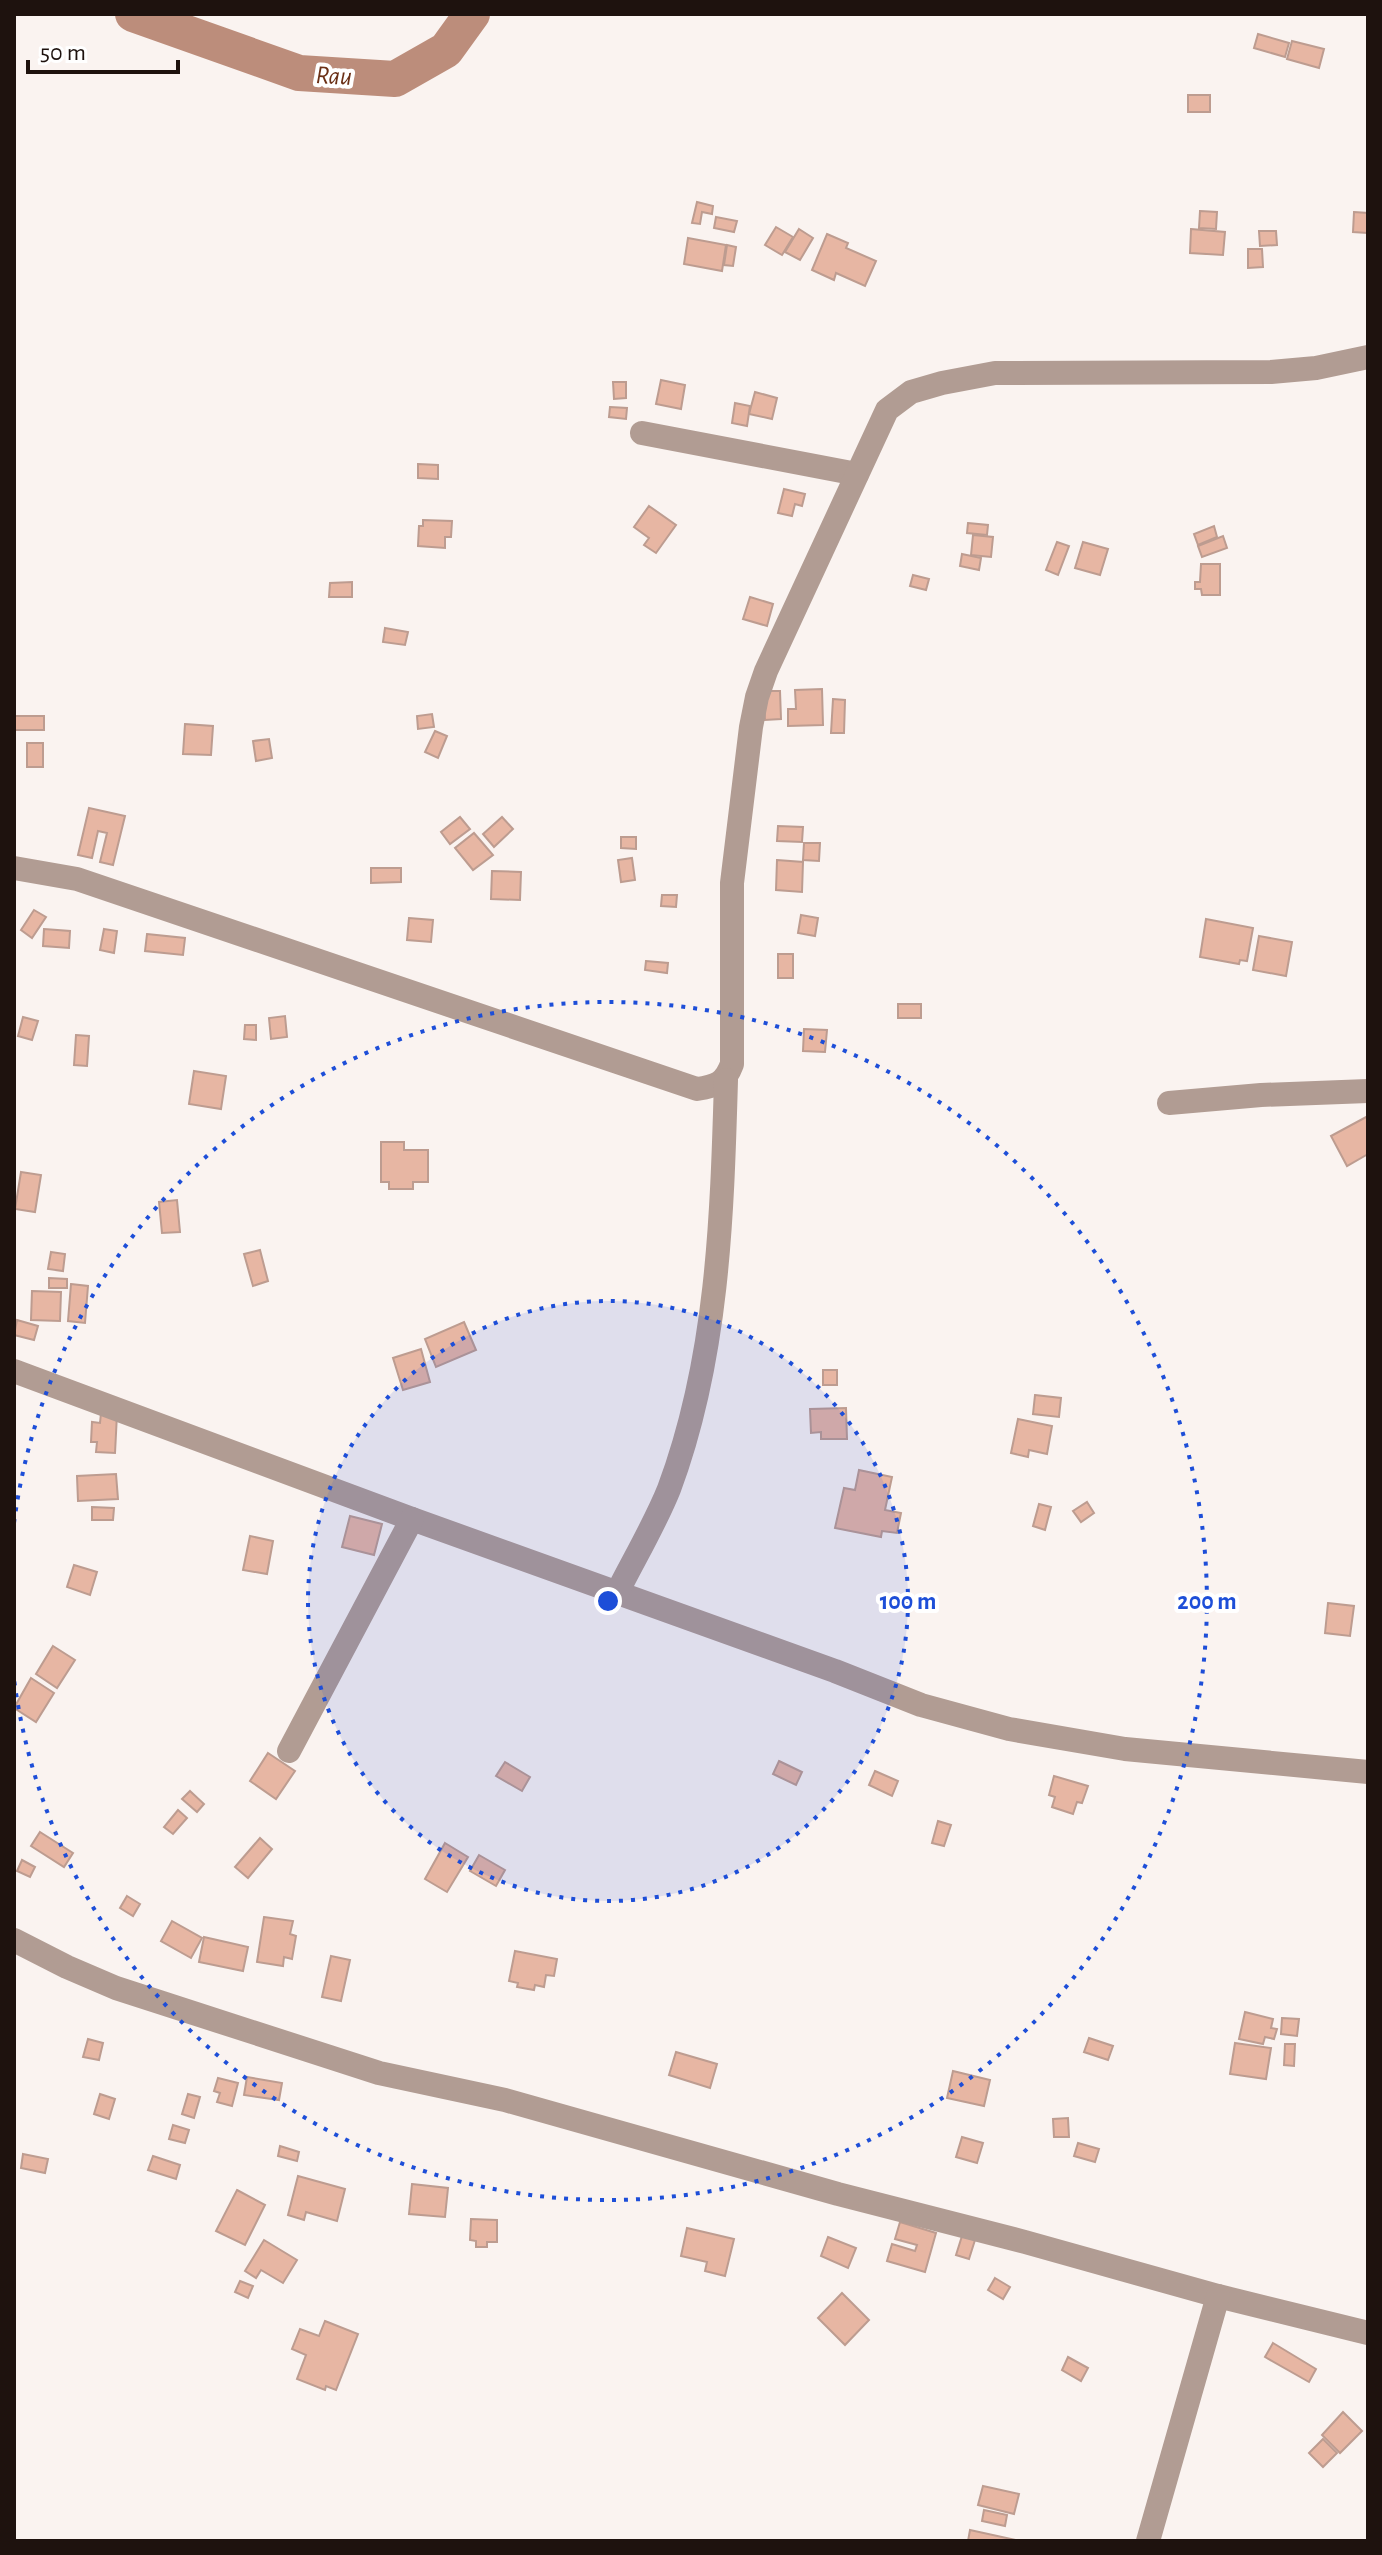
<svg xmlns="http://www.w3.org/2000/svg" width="1382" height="2555" viewBox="0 0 1382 2555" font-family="'Alegreya Sans',sans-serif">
	<rect width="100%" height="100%" fill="#faf3f0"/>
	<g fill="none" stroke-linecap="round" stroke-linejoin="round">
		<path stroke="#bc8d7b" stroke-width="36" d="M 133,14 L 299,73 L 395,79 L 446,50 L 472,14"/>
	</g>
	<g fill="#e7b6a3" stroke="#bd9c90" stroke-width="2">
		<path d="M 1258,34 L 1289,43 L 1285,57 L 1254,48 Z"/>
		<path d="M 1292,41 L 1324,49 L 1319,68 L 1287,59 Z"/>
		<rect x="1188" y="95" width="22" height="17"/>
		<path d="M 697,202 L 713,206 L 712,214 L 702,212 L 700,224 L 692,223 Z"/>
		<path d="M 1200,211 L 1217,212 L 1216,229 L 1199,228 Z"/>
		<path d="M 1354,212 L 1368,213 L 1367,233 L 1353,232 Z"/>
		<path d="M 716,217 L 737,221 L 734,232 L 714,228 Z"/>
		<path d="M 776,227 L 793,237 L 782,255 L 765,245 Z"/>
		<path d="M 799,229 L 813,238 L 800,260 L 785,252 Z"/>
		<path d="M 1191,229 L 1225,232 L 1223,255 L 1190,253 Z"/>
		<path d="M 1259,231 L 1276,231 L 1277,245 L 1260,246 Z"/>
		<path d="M 827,234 L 848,243 L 846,248 L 876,261 L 865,286 L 836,273 L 834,280 L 812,270 Z"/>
		<path d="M 688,238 L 726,245 L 722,271 L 684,264 Z"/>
		<path d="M 727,245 L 736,247 L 733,266 L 724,265 Z"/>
		<path d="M 1248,249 L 1262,249 L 1263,267 L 1248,268 Z"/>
		<path d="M 661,380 L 685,385 L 681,409 L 656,404 Z"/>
		<path d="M 613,382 L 626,382 L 626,398 L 614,399 Z"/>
		<path d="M 755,392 L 777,398 L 772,419 L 749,414 Z"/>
		<path d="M 735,403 L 750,406 L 747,426 L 732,423 Z"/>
		<path d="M 610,407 L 627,408 L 626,419 L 609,417 Z"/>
		<path d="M 418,464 L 438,465 L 438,479 L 418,478 Z"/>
		<path d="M 784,489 L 805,494 L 802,506 L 795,504 L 792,516 L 778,513 Z"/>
		<path d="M 649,506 L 676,525 L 656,553 L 644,545 L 649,538 L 634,527 Z"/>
		<path d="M 423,520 L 452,521 L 451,537 L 445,537 L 445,548 L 418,546 L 419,526 L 423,526 Z"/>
		<path d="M 968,523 L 988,525 L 987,535 L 967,533 Z"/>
		<path d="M 1214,526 L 1217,537 L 1198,545 L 1194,534 Z"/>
		<path d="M 973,535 L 993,537 L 991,557 L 971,555 Z"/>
		<path d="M 1223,536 L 1227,548 L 1202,557 L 1198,546 Z"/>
		<path d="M 1057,542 L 1069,546 L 1058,575 L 1046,570 Z"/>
		<path d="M 1083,542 L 1108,549 L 1100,575 L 1075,568 Z"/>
		<path d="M 962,554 L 981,558 L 979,570 L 960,566 Z"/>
		<path d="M 1201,564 L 1220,564 L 1220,595 L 1202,595 L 1201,589 L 1195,589 L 1195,582 L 1200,582 Z"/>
		<path d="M 913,575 L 929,579 L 926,590 L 910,586 Z"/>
		<path d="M 352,582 L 352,597 L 329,597 L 330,583 Z"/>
		<path d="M 750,597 L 773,604 L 767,626 L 743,619 Z"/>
		<path d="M 385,628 L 408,632 L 405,645 L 383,642 Z"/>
		<path d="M 822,689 L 823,725 L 788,726 L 788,709 L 796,709 L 795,690 Z"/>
		<path d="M 764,691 L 780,691 L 781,719 L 765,720 Z"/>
		<path d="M 833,699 L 845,700 L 844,733 L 831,733 Z"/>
		<path d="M 432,714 L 434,727 L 418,729 L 417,716 Z"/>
		<rect x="14" y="716" width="30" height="14"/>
		<path d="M 185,724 L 213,726 L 211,755 L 183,754 Z"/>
		<path d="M 435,731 L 447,736 L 438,758 L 425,752 Z"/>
		<path d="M 269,739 L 272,758 L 256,761 L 253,741 Z"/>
		<rect x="27" y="743" width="16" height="24"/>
		<path d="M 89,808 L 125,816 L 113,865 L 100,862 L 107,833 L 98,831 L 92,858 L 78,855 Z"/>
		<path d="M 460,817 L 470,829 L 450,844 L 441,832 Z"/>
		<path d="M 502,817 L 513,829 L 494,847 L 483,834 Z"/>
		<path d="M 778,826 L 803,827 L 802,842 L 777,841 Z"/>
		<path d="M 474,833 L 493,855 L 473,870 L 455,848 Z"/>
		<path d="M 621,837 L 636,837 L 636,849 L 621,848 Z"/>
		<path d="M 804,843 L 820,843 L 819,861 L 803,860 Z"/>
		<path d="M 632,858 L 635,880 L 621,882 L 618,860 Z"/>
		<path d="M 777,860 L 803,862 L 802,892 L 776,890 Z"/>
		<path d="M 371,868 L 401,868 L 401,882 L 371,883 Z"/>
		<path d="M 492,871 L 521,872 L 520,900 L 491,899 Z"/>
		<path d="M 662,895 L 677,895 L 676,907 L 661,906 Z"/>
		<path d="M 34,910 L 46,917 L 32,938 L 21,930 Z"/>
		<path d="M 801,915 L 818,918 L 815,936 L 798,933 Z"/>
		<path d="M 409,918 L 433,920 L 431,942 L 407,940 Z"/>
		<path d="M 1206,919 L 1253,928 L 1247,961 L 1240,960 L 1239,964 L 1200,957 Z"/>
		<path d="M 44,929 L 70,931 L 69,948 L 43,946 Z"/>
		<path d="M 104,929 L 117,931 L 114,953 L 100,950 Z"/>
		<path d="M 147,934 L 185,938 L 183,955 L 145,951 Z"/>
		<path d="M 1259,936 L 1292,942 L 1286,976 L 1253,970 Z"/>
		<rect x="778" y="954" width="15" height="24"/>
		<path d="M 646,961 L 668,963 L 667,973 L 645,970 Z"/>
		<rect x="898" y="1004" width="23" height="14"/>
		<path d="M 285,1016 L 287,1037 L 271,1039 L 269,1018 Z"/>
		<path d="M 23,1017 L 38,1021 L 32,1040 L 18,1036 Z"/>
		<path d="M 245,1025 L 256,1025 L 256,1040 L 244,1039 Z"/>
		<path d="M 804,1029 L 827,1030 L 825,1052 L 803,1051 Z"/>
		<path d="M 76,1035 L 89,1036 L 87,1066 L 74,1065 Z"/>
		<path d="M 194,1071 L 226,1076 L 221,1109 L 189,1104 Z"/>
		<path d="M 1368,1116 L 1368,1154 L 1347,1166 L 1331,1136 Z"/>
		<path d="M 381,1142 L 404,1142 L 404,1150 L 428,1150 L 428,1182 L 413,1182 L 413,1189 L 389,1189 L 389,1182 L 381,1182 Z"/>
		<path d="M 21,1172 L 41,1175 L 35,1212 L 15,1209 Z"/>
		<path d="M 177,1200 L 180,1232 L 162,1233 L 159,1202 Z"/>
		<path d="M 260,1250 L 268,1281 L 253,1286 L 244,1254 Z"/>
		<path d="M 51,1252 L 65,1254 L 63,1271 L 48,1269 Z"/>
		<path d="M 49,1278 L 67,1279 L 67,1288 L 49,1288 Z"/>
		<path d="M 71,1284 L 88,1286 L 85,1323 L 68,1321 Z"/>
		<path d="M 32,1291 L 61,1292 L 60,1321 L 31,1320 Z"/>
		<path d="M 17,1320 L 38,1326 L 34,1340 L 14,1335 Z"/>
		<path d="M 464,1322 L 476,1350 L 436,1367 L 425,1339 Z"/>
		<path d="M 421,1349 L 430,1382 L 403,1390 L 393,1358 Z"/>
		<rect x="823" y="1370" width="14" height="15"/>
		<path d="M 1035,1395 L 1061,1398 L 1059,1417 L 1033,1414 Z"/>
		<path d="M 846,1408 L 847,1439 L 821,1439 L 821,1432 L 811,1433 L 810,1409 Z"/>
		<path d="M 101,1413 L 117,1414 L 115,1453 L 96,1452 L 97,1442 L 91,1442 L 92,1422 L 100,1423 Z"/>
		<path d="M 1018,1419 L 1052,1426 L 1047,1454 L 1029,1450 L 1028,1457 L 1011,1453 Z"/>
		<path d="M 859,1470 L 892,1477 L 885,1510 L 901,1513 L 897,1533 L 882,1531 L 881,1537 L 835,1528 L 844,1488 L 855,1490 Z"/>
		<path d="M 116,1474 L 118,1499 L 78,1501 L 77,1476 Z"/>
		<path d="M 1087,1502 L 1094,1513 L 1081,1522 L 1073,1511 Z"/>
		<path d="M 1039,1504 L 1051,1507 L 1045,1530 L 1033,1526 Z"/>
		<path d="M 92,1507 L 114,1508 L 113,1520 L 92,1520 Z"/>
		<path d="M 350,1516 L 382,1524 L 374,1555 L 342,1547 Z"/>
		<path d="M 250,1536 L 273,1541 L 267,1574 L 243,1570 Z"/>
		<path d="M 74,1565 L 97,1572 L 90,1595 L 67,1587 Z"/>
		<path d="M 1328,1603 L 1354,1606 L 1350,1636 L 1325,1633 Z"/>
		<path d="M 53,1646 L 75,1660 L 57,1688 L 36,1674 Z"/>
		<path d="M 31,1678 L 54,1693 L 36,1722 L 14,1708 Z"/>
		<path d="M 268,1753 L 295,1771 L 276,1799 L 250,1781 Z"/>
		<path d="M 779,1761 L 802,1772 L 796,1785 L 773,1774 Z"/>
		<path d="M 505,1762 L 530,1777 L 522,1791 L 496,1776 Z"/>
		<path d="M 875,1771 L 898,1781 L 892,1796 L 869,1785 Z"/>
		<path d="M 1054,1776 L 1088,1786 L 1082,1803 L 1077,1802 L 1073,1814 L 1052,1807 L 1055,1797 L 1049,1795 Z"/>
		<path d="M 190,1791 L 204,1804 L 197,1812 L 182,1799 Z"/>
		<path d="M 178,1810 L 187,1818 L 173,1834 L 164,1827 Z"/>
		<path d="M 938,1821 L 951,1825 L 944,1846 L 932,1843 Z"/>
		<path d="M 40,1832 L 73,1853 L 64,1867 L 31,1846 Z"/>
		<path d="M 260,1838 L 272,1849 L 248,1878 L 235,1867 Z"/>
		<path d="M 445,1843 L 468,1857 L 447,1892 L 425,1879 Z"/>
		<path d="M 479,1855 L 505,1870 L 496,1886 L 470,1871 Z"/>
		<path d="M 22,1860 L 35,1867 L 30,1877 L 17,1871 Z"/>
		<path d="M 127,1896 L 140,1904 L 133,1916 L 120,1908 Z"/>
		<path d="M 264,1917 L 293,1921 L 290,1934 L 296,1936 L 292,1959 L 284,1957 L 283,1966 L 257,1962 Z"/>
		<path d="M 172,1921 L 202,1938 L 191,1958 L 161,1941 Z"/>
		<path d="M 204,1937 L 248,1947 L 243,1971 L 199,1962 Z"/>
		<path d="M 515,1951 L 557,1959 L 554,1976 L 546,1975 L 544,1987 L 535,1985 L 534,1990 L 517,1987 L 518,1983 L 509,1981 Z"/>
		<path d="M 331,1956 L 350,1960 L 341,2001 L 322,1997 Z"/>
		<path d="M 1245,2012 L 1273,2019 L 1271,2028 L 1277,2029 L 1274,2039 L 1265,2037 L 1263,2044 L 1239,2039 Z"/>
		<path d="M 1282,2018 L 1299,2019 L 1297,2036 L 1281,2034 Z"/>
		<path d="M 1089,2038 L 1113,2046 L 1108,2060 L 1084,2052 Z"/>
		<path d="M 88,2039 L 103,2043 L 99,2060 L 83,2057 Z"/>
		<path d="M 1235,2043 L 1271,2048 L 1266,2079 L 1230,2074 Z"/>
		<path d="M 1285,2044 L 1295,2044 L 1294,2066 L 1284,2065 Z"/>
		<path d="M 676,2052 L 717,2064 L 710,2088 L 669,2075 Z"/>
		<path d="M 953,2071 L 990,2080 L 984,2106 L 947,2098 Z"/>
		<path d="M 247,2077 L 282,2083 L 279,2100 L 244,2095 Z"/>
		<path d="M 218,2078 L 238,2083 L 232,2106 L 217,2102 L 220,2093 L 214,2091 Z"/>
		<path d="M 100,2094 L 115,2099 L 109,2119 L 94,2114 Z"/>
		<path d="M 188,2094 L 200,2097 L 194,2118 L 182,2114 Z"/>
		<path d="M 1068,2118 L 1069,2137 L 1054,2137 L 1053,2119 Z"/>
		<path d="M 173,2125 L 189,2130 L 185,2143 L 169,2139 Z"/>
		<path d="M 962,2137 L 983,2143 L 977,2163 L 956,2157 Z"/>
		<path d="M 1078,2143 L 1099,2149 L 1095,2162 L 1074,2156 Z"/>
		<path d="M 280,2146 L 299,2152 L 297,2161 L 278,2156 Z"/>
		<path d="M 23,2154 L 48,2159 L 45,2173 L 21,2168 Z"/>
		<path d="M 153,2156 L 180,2165 L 176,2179 L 148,2170 Z"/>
		<path d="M 298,2176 L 345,2189 L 337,2221 L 306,2212 L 304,2220 L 288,2215 Z"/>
		<path d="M 412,2184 L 448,2188 L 445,2217 L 409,2214 Z"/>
		<path d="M 237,2190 L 265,2205 L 245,2245 L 216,2231 Z"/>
		<path d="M 471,2219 L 497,2220 L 497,2242 L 487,2242 L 487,2247 L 476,2247 L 476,2241 L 470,2240 Z"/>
		<path d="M 900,2222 L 936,2233 L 925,2272 L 887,2261 L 892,2244 L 915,2251 L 917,2245 L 895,2239 Z"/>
		<path d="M 687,2228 L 734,2239 L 725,2276 L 705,2271 L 707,2262 L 681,2256 Z"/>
		<path d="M 962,2236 L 975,2240 L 969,2259 L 956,2255 Z"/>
		<path d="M 828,2237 L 856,2248 L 848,2268 L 821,2256 Z"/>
		<path d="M 264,2240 L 297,2260 L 283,2283 L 261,2270 L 256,2278 L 245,2271 Z"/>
		<path d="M 995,2278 L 1010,2287 L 1003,2299 L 988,2290 Z"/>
		<path d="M 240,2281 L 253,2286 L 248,2298 L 235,2292 Z"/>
		<path d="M 842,2293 L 869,2320 L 845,2345 L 818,2318 Z"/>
		<path d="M 325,2321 L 358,2334 L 336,2390 L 326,2386 L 325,2390 L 297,2379 L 306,2355 L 292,2349 L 300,2329 L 319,2336 Z"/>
		<path d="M 1273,2343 L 1316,2369 L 1309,2382 L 1265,2357 Z"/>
		<path d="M 1068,2357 L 1088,2368 L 1081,2381 L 1062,2370 Z"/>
		<path d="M 1343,2412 L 1362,2431 L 1340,2453 L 1322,2435 Z"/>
		<path d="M 1323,2439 L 1337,2453 L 1323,2467 L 1309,2453 Z"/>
		<path d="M 983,2486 L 1019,2494 L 1014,2514 L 978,2505 Z"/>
		<path d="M 984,2510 L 1007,2515 L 1005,2526 L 982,2521 Z"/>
		<path d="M 970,2530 L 1020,2541 L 968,2541 Z"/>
	</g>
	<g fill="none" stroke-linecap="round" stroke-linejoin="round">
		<g stroke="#b19c93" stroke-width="24">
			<path d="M 642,433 L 857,474"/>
			<path d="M 14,868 L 77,879 L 697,1089 C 717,1086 725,1083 732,1064 L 732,883 L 751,727 L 757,697 L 766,671 L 887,410 L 911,392 L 942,383 L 995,373 L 1271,372 L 1316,368 L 1368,357"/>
			<path d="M 1169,1103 L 1261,1095 L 1368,1091"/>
			<path d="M 14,1371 L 412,1519 L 835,1671 L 921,1705 L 1009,1729 L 1125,1749 L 1368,1772"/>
			<path d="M 617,1593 C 634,1559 655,1524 669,1489 C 718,1358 722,1218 726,1080"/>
			<path d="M 289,1751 L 412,1519"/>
			<path d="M 14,1940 L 67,1967 L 116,1988 L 379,2073 L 505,2100 L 838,2194 L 1025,2242 L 1218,2296 L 1368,2333"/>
			<path d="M 1148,2541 L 1218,2296"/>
		</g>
	</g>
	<circle cx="608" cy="1601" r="300" fill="#1d4ed8" fill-opacity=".12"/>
	<g fill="none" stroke="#1d4ed8" stroke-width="4" stroke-dasharray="4 8">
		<circle cx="608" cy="1601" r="300"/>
		<path d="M14 1523A599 599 0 1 1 14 1679"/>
	</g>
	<g text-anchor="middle" stroke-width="8" stroke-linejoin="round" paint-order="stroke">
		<g font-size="26" font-style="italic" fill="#6b3016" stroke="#fff">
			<text transform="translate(334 75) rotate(3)" y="9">Rau</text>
		</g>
	</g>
	<circle cx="608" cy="1601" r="12" fill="#1d4ed8" stroke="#fff" stroke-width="4"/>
	<g font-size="24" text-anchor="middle" font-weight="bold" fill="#1d4ed8" stroke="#fff" stroke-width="8" stroke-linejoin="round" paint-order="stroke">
		<text x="908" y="1609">100 m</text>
		<text x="1207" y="1609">200 m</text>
	</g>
	<rect width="1382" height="2555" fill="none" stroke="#1e120e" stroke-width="32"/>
	<path d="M28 60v12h150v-12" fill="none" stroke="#1e120e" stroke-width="4"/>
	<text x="40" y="60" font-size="24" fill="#1e120e" stroke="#ffffff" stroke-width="6" paint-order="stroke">50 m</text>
</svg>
